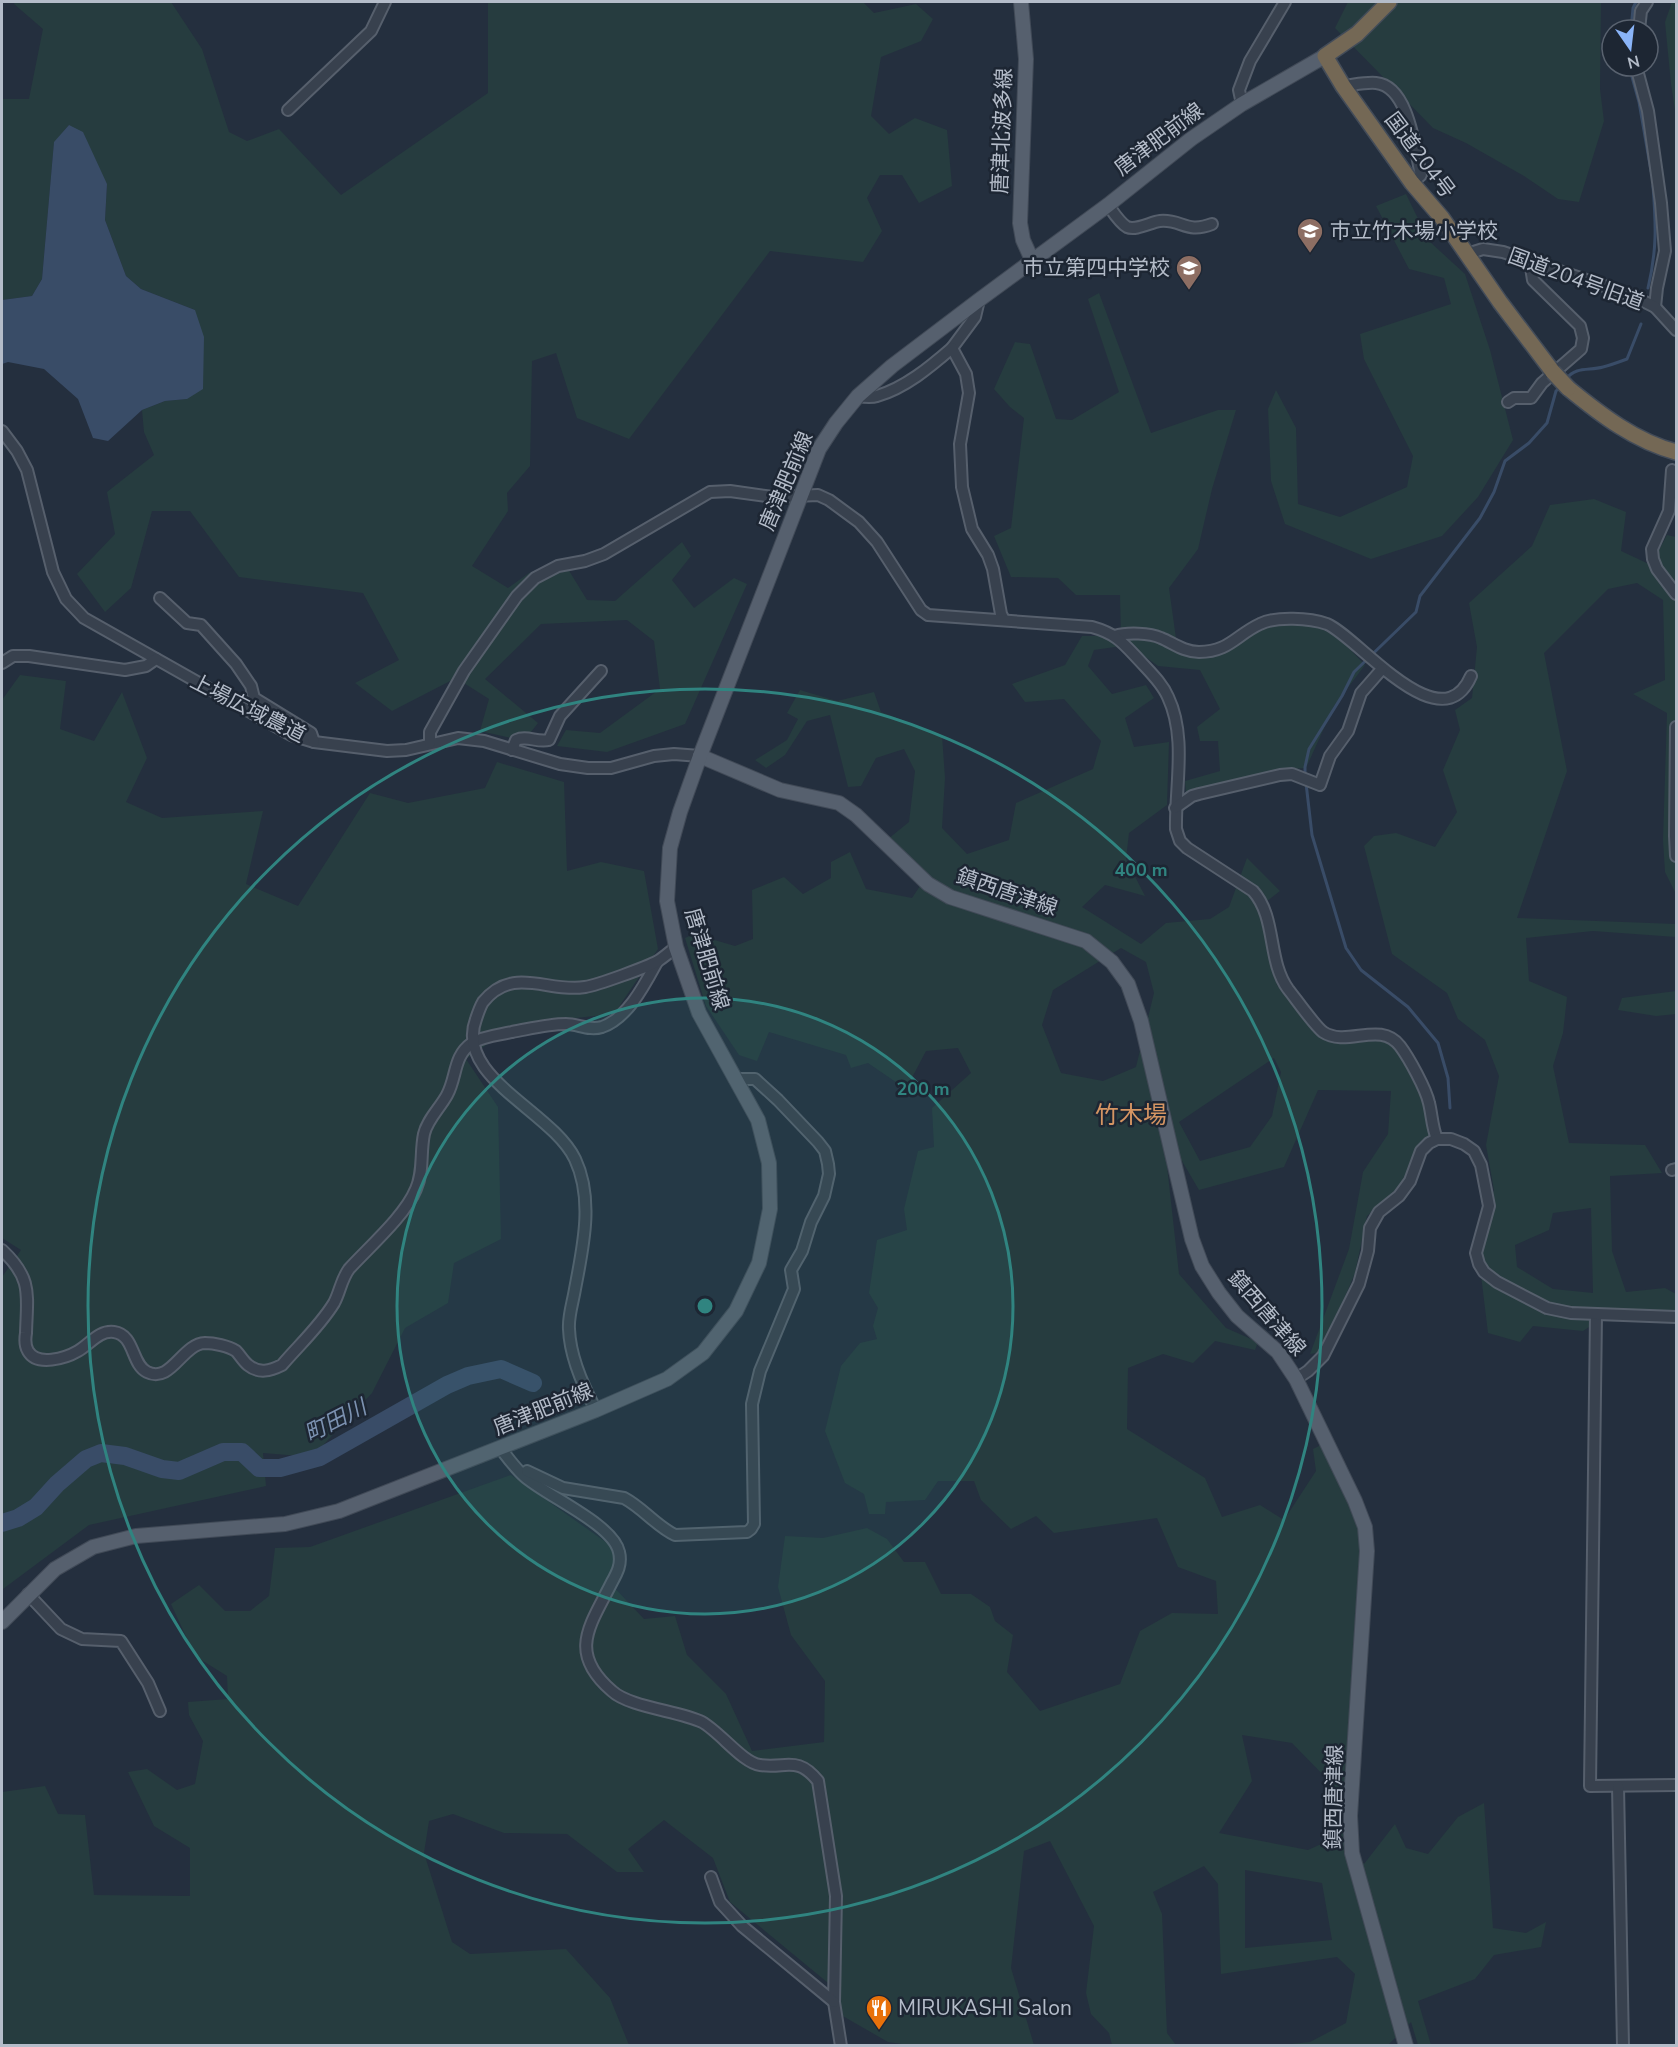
<svg xmlns="http://www.w3.org/2000/svg" width="1678" height="2047" viewBox="0 0 1678 2047" font-family="'Nunito Sans','Noto Sans JP',sans-serif">
	<rect width="100%" height="100%" fill="#242f3e"/>
	<g fill="#263c3f" fill-rule="evenodd">
		<path d="M 15,2 L 171,2 L 202,49 L 229,132 L 247,141 L 279,129 L 341,195 L 488,93 L 488,2 L 863,2 L 874,13 L 916,4 L 933,19 L 921,41 L 881,57 L 871,116 L 889,134 L 915,118 L 947,130 L 952,186 L 919,203 L 902,175 L 880,175 L 867,198 L 882,231 L 863,262 L 770,251 L 629,439 L 577,418 L 556,353 L 532,361 L 530,466 L 507,493 L 508,511 L 472,566 L 508,588 L 529,573 L 568,569 L 587,600 L 615,601 L 682,542 L 691,556 L 672,580 L 694,608 L 734,578 L 747,584 L 685,724 L 607,752 L 557,746 L 566,730 L 600,733 L 660,689 L 654,641 L 627,620 L 541,624 L 485,679 L 538,723 L 524,741 L 480,731 L 489,699 L 456,678 L 392,711 L 355,683 L 399,660 L 363,593 L 239,577 L 190,511 L 152,511 L 131,588 L 105,612 L 77,574 L 115,534 L 107,492 L 154,455 L 144,432 L 142,410 L 165,401 L 187,399 L 195,310 L 141,289 L 126,276 L 105,220 L 107,184 L 69,125 L 54,143 L 42,279 L 32,296 L 2,300 L 2,99 L 29,99 L 43,29 L 14,4 Z"/>
		<path d="M 1348,2 L 1601,2 L 1600,89 L 1604,121 L 1579,202 L 1558,199 L 1524,176 L 1466,143 L 1433,128 L 1335,28 Z"/>
		<path d="M 1672,2 L 1676,2 L 1676,117 L 1671,84 L 1665,22 Z"/>
		<path d="M 1406,194 L 1429,241 L 1465,274 L 1490,350 L 1513,440 L 1478,497 L 1442,536 L 1371,559 L 1285,524 L 1271,481 L 1268,409 L 1276,390 L 1296,428 L 1298,504 L 1340,517 L 1407,487 L 1413,456 L 1364,359 L 1360,334 L 1451,304 L 1444,278 L 1409,269 L 1376,206 Z"/>
		<path d="M 1099,293 L 1151,433 L 1218,410 L 1236,410 L 1212,489 L 1198,549 L 1169,588 L 1178,653 L 1211,657 L 1264,627 L 1307,622 L 1338,637 L 1365,665 L 1334,706 L 1306,768 L 1278,770 L 1186,793 L 1185,781 L 1220,771 L 1218,741 L 1200,741 L 1197,727 L 1220,709 L 1200,670 L 1158,666 L 1129,645 L 1094,650 L 1088,666 L 1112,694 L 1146,685 L 1154,698 L 1125,718 L 1134,747 L 1169,742 L 1167,805 L 1129,833 L 1126,859 L 1145,896 L 1105,885 L 1082,907 L 1141,944 L 1166,923 L 1210,919 L 1229,907 L 1247,858 L 1280,891 L 1258,908 L 1277,985 L 1322,1038 L 1344,1044 L 1372,1038 L 1393,1044 L 1423,1097 L 1430,1134 L 1416,1148 L 1407,1179 L 1367,1216 L 1355,1273 L 1322,1352 L 1310,1354 L 1349,1249 L 1363,1172 L 1388,1134 L 1391,1091 L 1318,1090 L 1284,1167 L 1199,1190 L 1182,1161 L 1167,1166 L 1179,1274 L 1226,1328 L 1258,1342 L 1255,1350 L 1215,1341 L 1193,1363 L 1163,1354 L 1128,1368 L 1127,1429 L 1205,1478 L 1222,1517 L 1260,1505 L 1284,1520 L 1316,1471 L 1313,1449 L 1323,1444 L 1358,1520 L 1362,1558 L 1343,1826 L 1364,1864 L 1395,1824 L 1406,1848 L 1428,1854 L 1458,1817 L 1484,1803 L 1493,1928 L 1526,1933 L 1546,1922 L 1541,1947 L 1494,1955 L 1475,1979 L 1418,2001 L 1431,2045 L 1418,2045 L 1411,2022 L 1388,2045 L 1282,2045 L 1310,2042 L 1346,2023 L 1355,1974 L 1337,1957 L 1221,1974 L 1218,1884 L 1204,1866 L 1153,1892 L 1162,1914 L 1167,2033 L 1176,2045 L 1112,2045 L 1109,2033 L 1091,2014 L 1086,1993 L 1094,1926 L 1050,1841 L 1024,1851 L 1011,1968 L 1034,2045 L 915,2046 L 888,2042 L 841,2015 L 839,1992 L 730,1902 L 713,1858 L 664,1820 L 628,1849 L 644,1872 L 617,1872 L 567,1834 L 504,1833 L 453,1814 L 429,1821 L 424,1853 L 452,1942 L 470,1954 L 566,1949 L 610,1998 L 629,2045 L 2,2045 L 2,1792 L 45,1786 L 58,1814 L 85,1815 L 94,1895 L 190,1896 L 190,1848 L 154,1826 L 128,1772 L 147,1769 L 177,1790 L 195,1784 L 203,1741 L 189,1715 L 188,1702 L 228,1699 L 227,1676 L 195,1656 L 171,1604 L 199,1585 L 225,1611 L 250,1611 L 269,1596 L 275,1548 L 310,1547 L 511,1475 L 610,1545 L 615,1563 L 608,1581 L 644,1619 L 675,1616 L 687,1655 L 726,1694 L 752,1751 L 824,1742 L 825,1681 L 791,1635 L 778,1587 L 785,1536 L 823,1538 L 867,1528 L 887,1539 L 904,1562 L 925,1562 L 941,1594 L 971,1594 L 990,1607 L 995,1621 L 1013,1635 L 1007,1672 L 1040,1711 L 1120,1684 L 1140,1631 L 1172,1613 L 1218,1614 L 1216,1581 L 1178,1567 L 1157,1518 L 1054,1533 L 1036,1516 L 1011,1529 L 981,1500 L 974,1481 L 938,1481 L 925,1500 L 886,1502 L 885,1514 L 869,1514 L 864,1494 L 845,1483 L 825,1431 L 841,1366 L 860,1343 L 877,1339 L 873,1326 L 878,1308 L 869,1293 L 877,1240 L 907,1230 L 904,1209 L 918,1151 L 934,1147 L 932,1108 L 971,1073 L 958,1048 L 926,1051 L 906,1089 L 868,1063 L 851,1068 L 846,1055 L 769,1032 L 757,1061 L 739,1055 L 706,1006 L 685,938 L 694,934 L 735,946 L 753,939 L 752,890 L 784,877 L 803,894 L 831,878 L 831,862 L 850,852 L 866,889 L 912,898 L 924,880 L 888,839 L 909,822 L 915,771 L 904,749 L 876,758 L 861,786 L 848,787 L 830,715 L 807,721 L 785,755 L 766,768 L 755,760 L 787,740 L 798,719 L 787,713 L 800,690 L 837,701 L 874,692 L 881,712 L 942,735 L 945,778 L 942,828 L 967,854 L 1009,840 L 1016,803 L 1093,769 L 1101,741 L 1064,699 L 1025,702 L 1012,684 L 1065,665 L 1082,636 L 1121,636 L 1120,595 L 1076,595 L 1058,578 L 1011,577 L 994,536 L 1011,528 L 1024,418 L 1010,407 L 994,389 L 1015,342 L 1030,344 L 1056,419 L 1072,420 L 1119,392 L 1088,299 ZM 1121,948 L 1146,962 L 1154,993 L 1136,1067 L 1103,1081 L 1061,1073 L 1042,1025 L 1053,990 ZM 1274,1058 L 1281,1072 L 1272,1116 L 1250,1147 L 1200,1161 L 1179,1122 ZM 1242,1735 L 1292,1743 L 1330,1782 L 1328,1841 L 1308,1850 L 1219,1833 L 1252,1781 ZM 1245,1870 L 1322,1883 L 1332,1940 L 1245,1948 Z"/>
		<path d="M 1594,499 L 1626,512 L 1621,551 L 1651,565 L 1667,535 L 1676,537 L 1676,894 L 1665,872 L 1663,840 L 1667,713 L 1633,694 L 1665,680 L 1663,600 L 1637,583 L 1608,589 L 1544,653 L 1567,771 L 1517,918 L 1676,924 L 1676,937 L 1593,931 L 1526,938 L 1529,981 L 1567,997 L 1563,1033 L 1553,1066 L 1569,1143 L 1645,1145 L 1662,1173 L 1610,1176 L 1612,1251 L 1626,1292 L 1665,1288 L 1676,1294 L 1676,1316 L 1611,1313 L 1583,1331 L 1533,1326 L 1520,1342 L 1488,1333 L 1477,1242 L 1494,1190 L 1486,1145 L 1499,1076 L 1485,1040 L 1458,1019 L 1447,993 L 1392,954 L 1364,846 L 1374,836 L 1396,833 L 1435,847 L 1457,812 L 1443,770 L 1460,730 L 1455,710 L 1472,698 L 1477,647 L 1469,603 L 1532,546 L 1550,505 ZM 1591,1208 L 1593,1293 L 1553,1289 L 1517,1267 L 1515,1245 L 1549,1230 L 1553,1213 Z"/>
		<path d="M 20,675 L 66,681 L 60,729 L 94,741 L 122,692 L 147,758 L 126,802 L 162,818 L 263,811 L 246,884 L 298,906 L 370,793 L 408,803 L 485,788 L 497,762 L 564,782 L 567,871 L 601,862 L 644,871 L 658,949 L 614,1014 L 517,1024 L 466,1059 L 498,1107 L 501,1239 L 454,1263 L 448,1303 L 405,1328 L 372,1393 L 312,1457 L 263,1453 L 266,1486 L 89,1525 L 3,1589 L 2,1587 L 2,1277 L 21,1250 L 2,1238 L 2,700 Z"/>
		<path d="M 1676,991 L 1676,1014 L 1656,1016 L 1618,1010 L 1622,998 Z"/>
	</g>
	<path fill="#394c67" d="M 69,125 L 83,132 L 107,184 L 105,220 L 126,276 L 141,289 L 195,310 L 204,337 L 203,389 L 187,399 L 165,401 L 142,410 L 108,441 L 93,438 L 78,399 L 44,369 L 8,362 L 2,364 L 2,300 L 32,296 L 42,279 L 54,142 Z"/>
	<g fill="none" stroke-linecap="round" stroke-linejoin="round">
		<g stroke="#394c67" stroke-width="3">
			<path d="M 1631,30 L 1633,8 L 1636,2"/>
			<path d="M 1629,66 L 1639,102 L 1651,171"/>
			<path d="M 1648,288 C 1657,250 1656,225 1653,186"/>
			<path d="M 1566,379 C 1576,366 1589,371 1603,367 C 1611,365 1619,362 1627,359 L 1641,324"/>
			<path d="M 1305,777 L 1305,767 L 1309,749 L 1342,696 L 1354,672 L 1416,612 L 1420,596 L 1480,518 L 1494,492 L 1505,461 L 1529,443 L 1547,423 L 1556,391 L 1560,387"/>
			<path d="M 1306,783 L 1312,835 L 1346,948 L 1361,970 L 1408,1007 L 1438,1043 L 1448,1078 L 1450,1108"/>
		</g>
		<path stroke="#394c67" stroke-width="18" d="M 2,1523 L 18,1518 L 36,1507 L 57,1484 L 86,1459 L 101,1453 L 125,1456 L 162,1469 L 179,1471 L 223,1452 L 242,1452 L 259,1468 L 280,1468 L 320,1457 L 447,1385 L 468,1376 L 501,1369 L 533,1383"/>
		<g stroke="#565f6c" stroke-width="14">
			<g id="minor">
				<path d="M 1639,30 L 1641,11 L 1647,2"/>
				<path d="M 1636,66 L 1648,111 L 1661,203 L 1665,251 L 1657,288 L 1655,307"/>
				<path d="M 1343,86 C 1353,85 1366,82 1376,83 C 1409,86 1415,150 1421,175 L 1412,183"/>
				<path d="M 1242,104 L 1239,90 L 1250,61 L 1285,2"/>
				<path d="M 288,110 L 371,31 L 385,2"/>
				<path d="M 1108,205 C 1113,212 1120,223 1127,227 C 1136,231 1151,222 1160,221 C 1182,219 1186,234 1212,224"/>
				<path d="M 1467,254 L 1483,249 L 1503,252 L 1631,295 L 1655,307 L 1676,330"/>
				<path d="M 979,300 L 975,317 L 952,348 L 966,374 L 969,393 L 960,444 L 962,487 L 972,529 L 988,555 L 993,569 L 1001,614 L 1004,620"/>
				<path d="M 858,396 C 864,397 871,398 877,396 C 905,388 930,367 952,348"/>
				<path d="M 1508,402 L 1514,398 L 1531,398 L 1542,383 L 1581,349 L 1583,338 L 1580,326 L 1533,280 L 1530,261"/>
				<path d="M 2,431 L 17,451 L 27,470 L 53,572 L 66,599 L 84,618 L 291,735 L 314,742 L 387,751 L 406,750 L 458,738 L 484,741 L 560,764 L 588,768 L 611,768 L 654,756 L 674,754 L 700,756"/>
				<path d="M 1672,470 L 1669,511 L 1652,549 L 1653,559 L 1657,569 L 1676,594"/>
				<path d="M 160,598 L 187,623 L 201,625 L 236,664 L 251,686 L 254,698 L 311,733 L 314,742"/>
				<path d="M 1115,636 C 1127,632 1150,633 1161,638 C 1173,643 1184,652 1199,652 C 1229,652 1236,635 1260,624 C 1276,616 1310,618 1327,624 C 1358,637 1441,745 1471,676"/>
				<path d="M 2,663 L 13,656 L 29,656 L 125,670 L 146,666 L 156,659"/>
				<path d="M 1676,727 L 1675,836 L 1676,856"/>
				<path d="M 430,743 L 430,732 L 464,671 L 517,596 L 535,578 L 558,566 L 585,561 L 604,554 L 710,492 L 730,491 L 773,497 L 818,495 L 829,500 L 859,522 L 877,542 L 921,610 L 928,615 L 1092,627 C 1117,634 1123,643 1140,661 C 1150,672 1162,683 1168,697 C 1187,737 1175,786 1176,829 L 1180,841 L 1187,848 L 1253,891 C 1277,918 1267,960 1288,989 C 1296,999 1314,1025 1323,1032 C 1347,1048 1380,1020 1400,1046 C 1409,1058 1426,1089 1429,1103 C 1432,1115 1432,1127 1437,1139"/>
				<path d="M 512,750 L 516,740 C 527,735 537,743 549,740 L 560,716 L 601,671"/>
				<path d="M 1175,808 L 1192,796 L 1199,794 L 1280,775 L 1292,774 L 1320,785 L 1330,756 L 1348,731 L 1361,693 L 1382,669"/>
				<path d="M 1672,1170 L 1676,1169"/>
				<path d="M 2,1250 C 33,1279 27,1295 26,1333 C 25,1339 25,1346 28,1351 C 37,1367 66,1358 78,1351 C 90,1344 99,1330 114,1332 C 135,1335 131,1364 147,1372 C 171,1384 182,1344 205,1343 C 214,1343 228,1346 236,1351 C 240,1355 243,1361 248,1365 C 259,1374 270,1371 282,1365 C 299,1345 320,1326 334,1303 C 340,1292 341,1280 349,1269 C 369,1247 405,1216 416,1189 C 424,1171 420,1153 424,1134 C 427,1120 440,1108 447,1095 C 457,1077 453,1056 472,1043 C 484,1036 499,1035 512,1032 C 529,1029 548,1024 566,1024 C 578,1024 589,1031 602,1027 C 628,1018 645,984 657,962"/>
				<path d="M 1596,1314 L 1590,1786 L 1676,1785"/>
				<path d="M 1296,1379 L 1308,1371 L 1323,1356 L 1359,1284 L 1368,1251 L 1370,1228 L 1379,1212 L 1399,1196 L 1410,1181 L 1421,1151 L 1429,1143 L 1437,1139 L 1451,1139 L 1464,1144 L 1474,1151 L 1481,1165 L 1489,1206 L 1476,1253 L 1479,1264 L 1484,1272 L 1497,1282 L 1547,1308 L 1571,1313 L 1676,1317"/>
				<path d="M 596,1410 C 583,1386 570,1357 569,1329 C 568,1316 573,1302 575,1289 C 583,1247 594,1199 575,1159 C 552,1111 454,1077 476,1019 C 478,1013 480,1007 483,1002 C 513,965 547,993 585,987 C 598,985 647,967 658,961 C 664,957 670,952 676,947"/>
				<path d="M 501,1449 C 508,1458 515,1468 524,1476 C 546,1496 613,1524 619,1552 C 622,1564 617,1573 612,1582 C 590,1626 567,1652 612,1691 C 629,1707 679,1711 702,1722 C 720,1732 743,1763 760,1765 C 786,1769 797,1755 818,1781 L 836,1896 L 834,2002 L 841,2046"/>
				<path d="M 527,1471 L 563,1488 L 624,1498 C 643,1508 656,1526 675,1535 L 747,1532 L 751,1529 L 754,1524 L 752,1404 L 760,1371 L 794,1289 L 791,1270 L 802,1251 L 811,1222 L 824,1196 L 829,1174 L 828,1164 L 825,1151 L 818,1142 L 778,1100 L 755,1079 L 735,1079"/>
				<path d="M 28,1594 L 61,1629 L 82,1639 L 121,1641 L 148,1683 L 160,1711"/>
				<path d="M 1618,1786 L 1623,2046"/>
				<path d="M 711,1877 L 720,1902 L 742,1926 L 834,2002"/>
			</g>
		</g>
		<g stroke="#414a57" stroke-width="16">
			<g id="major">
				<path d="M 1021,2 L 1026,59 L 1020,223 L 1023,240 L 1032,260"/>
				<path d="M 700,756 L 780,790 L 839,803 L 856,815 L 928,884 L 950,897 L 1086,941 L 1112,962 L 1128,984 L 1141,1021 L 1192,1239 L 1202,1266 L 1219,1293 L 1237,1316 L 1278,1352 L 1296,1379 L 1355,1501 L 1365,1527 L 1367,1551 L 1350,1816 L 1352,1853 L 1406,2046"/>
				<path d="M 2,1622 L 55,1569 L 93,1547 L 136,1536 L 285,1524 L 339,1511 L 596,1410 L 667,1379 L 703,1353 L 736,1311 L 759,1263 L 770,1209 L 769,1163 L 758,1120 L 699,1013 L 676,947 L 667,901 L 670,848 L 680,812 L 700,756 L 819,449 L 836,423 L 858,396 L 892,366 L 979,300 L 1108,205 L 1191,139 L 1242,104 L 1325,56"/>
			</g>
		</g>
		<g stroke="#434c59" stroke-width="18">
			<g id="highway">
				<path d="M 1389,2 L 1357,34 L 1325,56 L 1343,86 L 1412,183 L 1442,218 L 1500,302 L 1553,372"/>
				<path d="M 1568,388 C 1601,415 1635,441 1676,452"/>
			</g>
		</g>
		<use href="#minor" stroke="#38414e" stroke-width="10"/>
		<use href="#major" stroke="#56606e" stroke-width="14"/>
		<use href="#highway" stroke="#746855" stroke-width="15"/>
		<g stroke="#434c59" stroke-width="18" stroke-linecap="butt">
			<path id="highway-bridge" d="M 1553,372 L 1568,388"/>
		</g>
		<use href="#highway-bridge" stroke="#746855" stroke-width="15"/>
	</g>
	<circle cx="705" cy="1306" r="308" fill="#308480" fill-opacity=".12"/>
	<g fill="none" stroke="#308480" stroke-width="3">
		<circle cx="705" cy="1306" r="308"/>
		<circle cx="705" cy="1306" r="617"/>
	</g>
	<defs>
		<g id="school-pin" transform="scale(1.35)"><path d="M0 17L-7.5 6A9.5 9.5 0 1 1 7.5 6Z" fill="#8d6e63" stroke="#1d2633"/><path d="M0-5L7-2L0 1L-7-2ZM-4 1L0 2.5L4 1V4Q0 6-4 4Z" fill="#fff"/></g>
		<g id="restaurant-pin" transform="scale(1.35)"><path d="M0 17L-7.5 6A9.5 9.5 0 1 1 7.5 6Z" fill="#e8710a" stroke="#1d2633"/><path d="M-5-6h1v4h1v-4h1v4h1v-4h1v5L-1.5 .5V6h-2V.5L-5-1ZM5-6V6H3V1.5H1.5Q1.5-4 5-6Z" fill="#fff"/></g>
	</defs>
	<g fill-rule="evenodd">
		<use href="#school-pin" x="1310" y="231"/>
		<use href="#school-pin" x="1189" y="268"/>
		<use href="#restaurant-pin" x="879" y="2008"/>
	</g>
	<g text-anchor="middle" stroke-width="5" stroke-linejoin="round" paint-order="stroke">
		<g font-size="21" fill="#b4bcc9" stroke="#1d2633">
			<text transform="translate(1002 131) rotate(-88)" y="7">唐津北波多線</text>
			<text transform="translate(1159 139) rotate(-37)" y="7">唐津肥前線</text>
			<text transform="translate(1420 155) rotate(53)" y="7">国道204号</text>
			<text transform="translate(1576 279) rotate(20)" y="7">国道204号旧道</text>
			<text transform="translate(786 481) rotate(-67)" y="7">唐津肥前線</text>
			<text transform="translate(248 708) rotate(27)" y="7">上場広域農道</text>
			<text transform="translate(1007 892) rotate(19)" y="7">鎮西唐津線</text>
			<text transform="translate(707 959) rotate(73)" y="7">唐津肥前線</text>
			<text transform="translate(1267 1313) rotate(49)" y="7">鎮西唐津線</text>
			<text transform="translate(543 1409) rotate(-22)" y="7">唐津肥前線</text>
			<text transform="translate(1334 1797) rotate(-89)" y="7">鎮西唐津線</text>
		</g>
		<g font-size="21" fill="#b4bcc9" stroke="#1d2633" text-anchor="start">
			<text x="1330" y="238">市立竹木場小学校</text>
			<text x="1170" y="275" text-anchor="end">市立第四中学校</text>
			<text x="898" y="2015">MIRUKASHI Salon</text>
		</g>
		<g font-size="22" font-style="italic" fill="#7c92b1" stroke="#1d2633">
			<text transform="translate(335 1420) rotate(-27)" y="8">町田川</text>
		</g>
		<g font-size="24" fill="#d59563" stroke="#1d2633">
			<text x="1131" y="1123">竹木場</text>
		</g>
	</g>
	<circle cx="705" cy="1306" r="9" fill="#308480" stroke="#1d2633" stroke-width="3"/>
	<g font-size="18" text-anchor="middle" font-weight="bold" fill="#308480" stroke="#1d2633" stroke-width="5" stroke-linejoin="round" paint-order="stroke">
		<text x="1141" y="876">400 m</text>
		<text x="923" y="1095">200 m</text>
	</g>
	<rect width="1678" height="2047" fill="none" stroke="#b4bcc9" stroke-width="6"/>
	<g transform="translate(1630 48) rotate(166)"><circle r="28" fill="#1d2633" stroke="#59626f" stroke-width="1.5"/>
	<path d="M0-4.5L10 22L0 15L-10 22Z" fill="#8ab4f8"/>
	<text y="-9" font-size="16" font-weight="bold" text-anchor="middle" fill="#b4bcc9">N</text>
	</g>
</svg>
